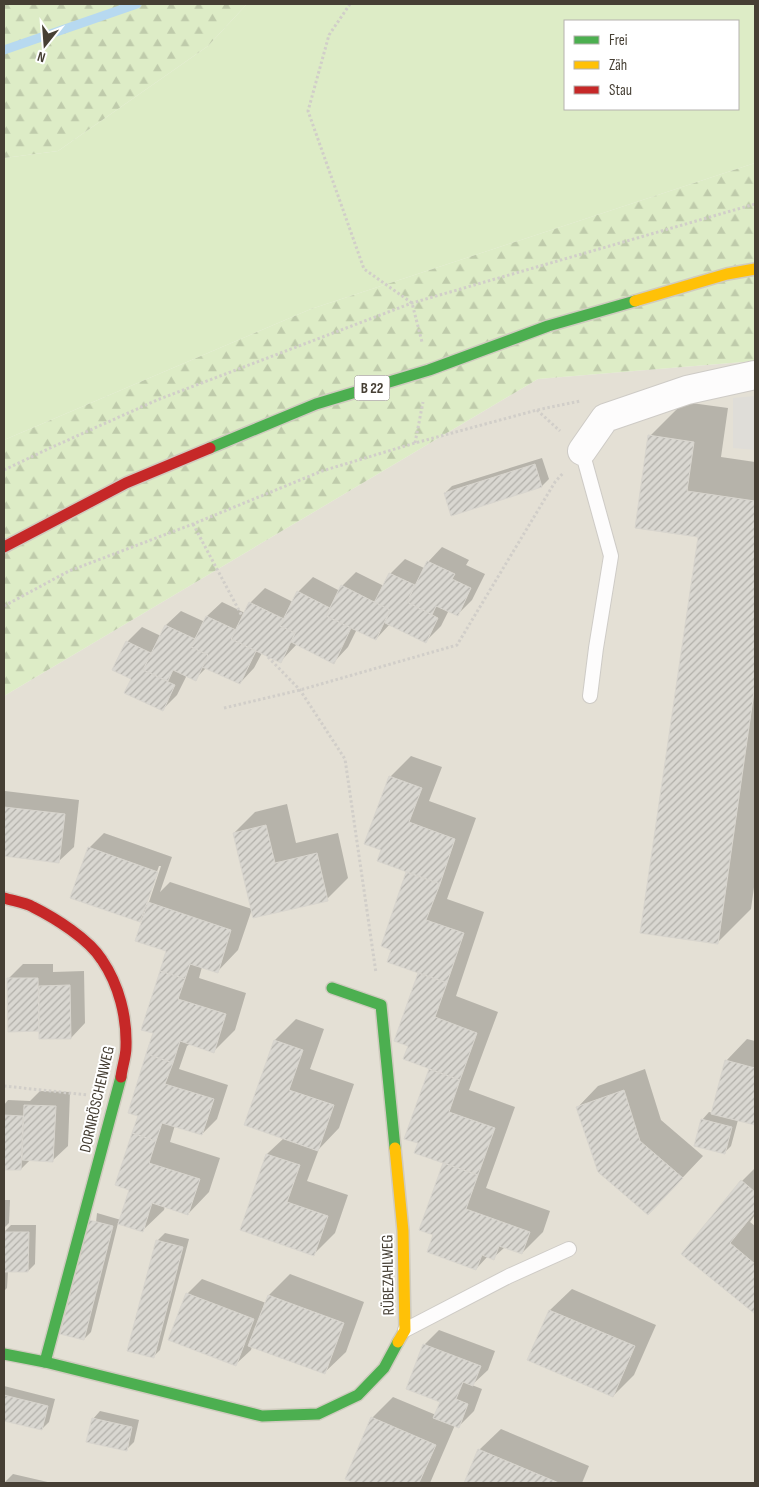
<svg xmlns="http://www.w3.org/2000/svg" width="759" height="1487" viewBox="0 0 759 1487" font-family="'Sofia Sans Condensed',sans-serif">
	<defs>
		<pattern id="forest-firs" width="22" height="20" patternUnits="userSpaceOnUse" patternTransform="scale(1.25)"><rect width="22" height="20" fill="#ddecc6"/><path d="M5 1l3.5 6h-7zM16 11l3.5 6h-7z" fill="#bfcbab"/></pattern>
		<pattern id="building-hatch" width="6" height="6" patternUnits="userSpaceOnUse" patternTransform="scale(1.25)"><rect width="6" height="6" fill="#d9d7d1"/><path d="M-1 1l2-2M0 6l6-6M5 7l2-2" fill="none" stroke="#b2b0aa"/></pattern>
	</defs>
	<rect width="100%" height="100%" fill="#f0eee8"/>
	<path fill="#e4e0d5" d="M 755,361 L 755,1483 L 4,1483 L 4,696 L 538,379 Z"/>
	<path fill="#ddecc6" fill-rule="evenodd" d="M 247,4 L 755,4 L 755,163 L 311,309 L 4,440 L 4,158 L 58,151 L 208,46 ZM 565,21 L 738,21 L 738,109 L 565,109 Z"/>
	<g fill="url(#forest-firs)">
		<path d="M 4,4 L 247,4 L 208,46 L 58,151 L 4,158 Z"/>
		<path d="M 755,163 L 755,361 L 538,379 L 4,696 L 4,440 L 311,309 Z"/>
	</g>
	<path fill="#dfddd8" d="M 755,396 L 755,450 L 733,448 L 733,398 Z"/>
	<g fill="#0003" fill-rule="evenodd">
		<path d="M 684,402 L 728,408 L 721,457 L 755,462 L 755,880 L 751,909 L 717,943 L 699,536 L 650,436 Z"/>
		<path d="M 542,458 L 549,479 L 542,486 L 445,493 L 452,486 Z"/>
		<path d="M 442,547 L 469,560 L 466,565 L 485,574 L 472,600 L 458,614 L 449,610 L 441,626 L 426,641 L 390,624 L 376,639 L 357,629 L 348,647 L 334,662 L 297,644 L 280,662 L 262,653 L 254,668 L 240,683 L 207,667 L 195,679 L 187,675 L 177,695 L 162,710 L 133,678 L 127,642 L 142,627 L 161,636 L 166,625 L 181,611 L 205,622 L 207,616 L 222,602 L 245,613 L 250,603 L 265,588 L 293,602 L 298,592 L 313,577 L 340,591 L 342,586 L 356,572 L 384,586 L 390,574 L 405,559 L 424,568 L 428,562 Z"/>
		<path d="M 411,756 L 442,767 L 429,801 L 476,818 L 447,899 L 484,912 L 456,996 L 498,1012 L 469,1090 L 515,1107 L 486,1188 L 550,1211 L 543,1232 L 522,1253 L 505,1247 L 493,1258 L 488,1256 L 476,1269 L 435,1234 L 421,1229 L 445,1162 L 420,1143 L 405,1138 L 430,1068 L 409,1045 L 395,1040 L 420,972 L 393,949 L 382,945 L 408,871 L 383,849 L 390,777 Z"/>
		<path d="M 5,791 L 79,800 L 74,847 L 59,861 L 4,855 L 4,793 Z"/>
		<path d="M 287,804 L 296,843 L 338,833 L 348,878 L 327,899 L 254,916 L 234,833 L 255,812 Z"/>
		<path d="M 104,833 L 172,857 L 160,892 L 170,882 L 252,909 L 238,950 L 217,972 L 202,967 L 199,978 L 246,993 L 235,1030 L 214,1051 L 190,1044 L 187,1046 L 179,1069 L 228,1085 L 217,1119 L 202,1134 L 175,1125 L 170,1142 L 220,1158 L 209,1192 L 188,1214 L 165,1206 L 164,1210 L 142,1231 L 118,1223 L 91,1332 L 84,1339 L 97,1213 L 121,1220 L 131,1189 L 139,1115 L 168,950 L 144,917 L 140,921 L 89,848 ZM 159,866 L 161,866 L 148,905 L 145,905 Z"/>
		<path d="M 23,964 L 53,964 L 53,972 L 84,971 L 85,1023 L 71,1038 L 40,1030 L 9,1030 L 8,979 Z"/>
		<path d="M 296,1019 L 324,1029 L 310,1069 L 354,1084 L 339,1128 L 319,1149 L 307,1181 L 348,1195 L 335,1233 L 314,1254 L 241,1229 L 267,1154 L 284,1138 L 275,1040 Z"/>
		<path d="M 747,1039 L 755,1041 L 755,1124 L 738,1120 L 731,1146 L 724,1153 L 702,1120 L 709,1112 L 713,1113 L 726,1061 Z"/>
		<path d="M 645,1069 L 661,1120 L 703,1156 L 669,1192 L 577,1108 L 598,1086 Z"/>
		<path d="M 40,1091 L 70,1092 L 68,1146 L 53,1160 L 31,1159 L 21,1169 L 4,1168 L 4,1105 L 8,1100 L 30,1101 Z"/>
		<path d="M 755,1168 L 755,1215 L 750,1222 L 755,1226 L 755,1313 L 683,1254 L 742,1181 Z"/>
		<path d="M 4,1200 L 10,1200 L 9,1223 L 4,1228 Z"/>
		<path d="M 11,1225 L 36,1225 L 35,1264 L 28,1271 L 8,1271 L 7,1288 L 4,1291 L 4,1232 Z"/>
		<path d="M 165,1233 L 189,1239 L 160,1350 L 153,1357 L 129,1350 L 158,1240 Z"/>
		<path d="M 290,1274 L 364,1302 L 346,1352 L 324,1373 L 252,1346 L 251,1350 L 236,1364 L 187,1294 L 202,1279 L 266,1303 L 269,1295 Z"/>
		<path d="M 572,1289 L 656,1325 L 634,1375 L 613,1396 L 529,1360 L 550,1310 Z"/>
		<path d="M 439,1330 L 495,1351 L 488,1370 L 472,1385 L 482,1389 L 474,1411 L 459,1426 L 455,1425 L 430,1483 L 358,1483 L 346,1478 L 372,1418 L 393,1397 L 436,1415 L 441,1401 L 424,1345 Z"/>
		<path d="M 4,1386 L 55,1399 L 49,1422 L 42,1429 L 4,1420 Z"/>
		<path d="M 100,1411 L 139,1420 L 134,1442 L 127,1449 L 93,1419 Z"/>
		<path d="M 501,1429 L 589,1466 L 582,1483 L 465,1483 L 479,1450 Z"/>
		<path d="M 13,1474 L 52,1483 L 4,1483 Z"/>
	</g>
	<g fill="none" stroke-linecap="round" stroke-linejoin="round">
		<path stroke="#b7d9f0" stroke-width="9" d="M 4,50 L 137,4"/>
	</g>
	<g fill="url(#building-hatch)" stroke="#d8d5ce">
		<path d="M 648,435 L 694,442 L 687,491 L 755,501 L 755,685 L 718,944 L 640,933 L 698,537 L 635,528 Z"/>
		<path d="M 535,464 L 542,487 L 451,516 L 444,493 Z"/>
		<path d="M 427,561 L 455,574 L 452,579 L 471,588 L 458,616 L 436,606 L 432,615 L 407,602 Z"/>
		<path d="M 389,573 L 415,585 L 407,602 L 438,618 L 426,643 L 385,623 L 390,610 L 374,603 Z"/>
		<path d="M 341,585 L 390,610 L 376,640 L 326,616 Z"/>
		<path d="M 297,591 L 330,608 L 326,616 L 351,628 L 334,664 L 291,642 L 295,633 L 280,626 Z"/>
		<path d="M 249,602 L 284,619 L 280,626 L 295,633 L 281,663 L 231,639 Z"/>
		<path d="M 206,616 L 236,630 L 231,639 L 256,651 L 240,684 L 202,667 L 208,655 L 191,647 Z"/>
		<path d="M 165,625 L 195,639 L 191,647 L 208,655 L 196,681 L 173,670 L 168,681 L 143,670 Z"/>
		<path d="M 126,641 L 151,653 L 143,670 L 175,685 L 163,711 L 124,693 L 131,679 L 112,670 Z"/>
		<path d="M 389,776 L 422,788 L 409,822 L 455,839 L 440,884 L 377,861 L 381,850 L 364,844 Z"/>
		<path d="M 4,807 L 65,814 L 59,863 L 4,856 Z"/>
		<path d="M 266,825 L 275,863 L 317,853 L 328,901 L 253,918 L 233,833 Z"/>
		<path d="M 88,847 L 158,872 L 140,922 L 70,898 Z"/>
		<path d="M 406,872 L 440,884 L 426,920 L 464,933 L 447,983 L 387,962 L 391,950 L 381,946 Z"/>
		<path d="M 148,902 L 231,930 L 218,973 L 190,964 L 185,979 L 160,971 L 166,951 L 135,941 Z"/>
		<path d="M 160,971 L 185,979 L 178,999 L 226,1014 L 214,1053 L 180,1041 L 173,1063 L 146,1054 L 153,1033 L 141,1030 Z"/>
		<path d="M 418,973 L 447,983 L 435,1017 L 477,1033 L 460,1080 L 403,1059 L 408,1046 L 394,1041 Z"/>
		<path d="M 7,978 L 38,978 L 39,1031 L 8,1032 Z"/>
		<path d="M 70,985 L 71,1039 L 39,1039 L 39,986 Z"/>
		<path d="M 274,1040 L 303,1050 L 289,1090 L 334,1105 L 318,1151 L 244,1125 Z"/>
		<path d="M 146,1054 L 173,1063 L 165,1084 L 214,1099 L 202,1135 L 162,1123 L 156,1141 L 132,1133 L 138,1116 L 128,1113 Z"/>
		<path d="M 725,1060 L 755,1068 L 755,1125 L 711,1114 Z"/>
		<path d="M 429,1069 L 460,1080 L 449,1112 L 495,1128 L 478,1175 L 414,1153 L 418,1143 L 404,1139 Z"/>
		<path d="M 624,1090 L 640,1141 L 683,1178 L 648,1215 L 598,1172 L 576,1107 Z"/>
		<path d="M 24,1105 L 56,1106 L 53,1162 L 22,1160 Z"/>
		<path d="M 4,1115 L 23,1116 L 21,1170 L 4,1170 Z"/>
		<path d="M 701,1119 L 732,1127 L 725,1154 L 694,1146 Z"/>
		<path d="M 132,1133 L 156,1141 L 149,1163 L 200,1179 L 188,1215 L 152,1203 L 143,1232 L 118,1224 L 129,1190 L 115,1185 Z"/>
		<path d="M 266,1154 L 300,1165 L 287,1202 L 328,1216 L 314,1256 L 240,1230 Z"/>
		<path d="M 443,1163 L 478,1175 L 466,1209 L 530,1232 L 522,1254 L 499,1246 L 494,1260 L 482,1255 L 476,1270 L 427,1252 L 433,1235 L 419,1230 Z"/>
		<path d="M 741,1180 L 755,1192 L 755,1212 L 730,1243 L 755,1264 L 755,1314 L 681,1254 Z"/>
		<path d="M 89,1220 L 113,1226 L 84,1340 L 60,1334 Z"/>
		<path d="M 4,1232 L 29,1232 L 28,1272 L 4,1272 Z"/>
		<path d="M 156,1240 L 183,1247 L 154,1358 L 127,1351 Z"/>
		<path d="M 186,1293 L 254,1319 L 236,1366 L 168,1340 Z"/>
		<path d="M 268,1295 L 344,1323 L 325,1374 L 248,1346 Z"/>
		<path d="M 549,1310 L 635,1346 L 613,1397 L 527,1360 Z"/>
		<path d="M 423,1344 L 481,1366 L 473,1386 L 463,1382 L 456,1399 L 468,1404 L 459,1428 L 433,1418 L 440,1402 L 406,1389 Z"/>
		<path d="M 4,1395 L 48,1406 L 42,1430 L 4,1421 Z"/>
		<path d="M 371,1417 L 436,1445 L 419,1483 L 354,1483 L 345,1479 Z"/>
		<path d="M 92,1418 L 132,1427 L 127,1451 L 86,1442 Z"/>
		<path d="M 478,1449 L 559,1483 L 464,1483 Z"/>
	</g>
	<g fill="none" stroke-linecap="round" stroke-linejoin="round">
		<g stroke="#cecbc6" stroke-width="16">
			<g id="lane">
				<path d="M 582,451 L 611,556 L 596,648 L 590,696"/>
				<path d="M 405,1330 L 509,1276 L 569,1249"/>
			</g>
		</g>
		<g stroke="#cecbc6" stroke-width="30">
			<path id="street" d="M 582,451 L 605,418 L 687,390 L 755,375"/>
		</g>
		<g stroke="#d0cbbf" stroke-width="14">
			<g id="fast">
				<path d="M 210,448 L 316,404 L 429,370 L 548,326 L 635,301"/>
				<path d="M 332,988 L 381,1005 L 395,1148"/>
				<path d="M 4,1354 L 45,1362 L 262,1416 L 318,1414 L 358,1395 L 384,1368 L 398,1342"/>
				<path d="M 45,1362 L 121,1077"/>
			</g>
		</g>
		<g stroke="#d0cbbf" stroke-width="14">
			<g id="slow">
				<path d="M 635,301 L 727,274 L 755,269"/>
				<path d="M 395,1148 L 403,1231 L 405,1330 L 398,1342"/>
			</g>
		</g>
		<g stroke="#d0cbbf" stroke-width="14">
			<g id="jam">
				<path d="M 4,547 L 126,483 L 210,448"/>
				<path d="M 4,898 C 13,901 24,902 33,907 C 55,918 89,939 102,960 C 119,985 127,1017 126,1047 C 126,1057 122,1067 121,1077"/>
			</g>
		</g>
		<g stroke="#d1cec9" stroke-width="3" stroke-dasharray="2.5 2.5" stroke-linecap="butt">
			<path d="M 350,4 L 329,35 L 308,111 L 364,269 L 412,303 L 422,342"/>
			<path d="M 537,410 L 560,431"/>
			<path d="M 415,443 L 423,402"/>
			<path d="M 4,470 L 48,449 L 157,400 L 412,303 L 755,204"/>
			<path d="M 193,524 L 242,616"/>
			<path d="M 4,606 L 69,571 L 193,524 L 322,471 L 415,443 L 537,410 L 580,401"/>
			<path d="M 268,657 L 300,690 L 345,759 L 376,973"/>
			<path d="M 224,708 L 300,690 L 457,645 L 555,482 L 564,472"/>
			<path d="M 4,1086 L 88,1095"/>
		</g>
		<use href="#lane" stroke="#fdfcfc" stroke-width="14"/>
		<use href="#street" stroke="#fdfcfc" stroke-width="28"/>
		<use href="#fast" stroke="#4caf50" stroke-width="11"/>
		<use href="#slow" stroke="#ffc107" stroke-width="11"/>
		<use href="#jam" stroke="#c62828" stroke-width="11"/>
	</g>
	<g text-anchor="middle" stroke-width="4" stroke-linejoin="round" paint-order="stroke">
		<rect fill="#fff" stroke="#7e7971" stroke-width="1" x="354.5" y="375.5" width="35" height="25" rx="4"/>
		<g font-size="15" font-weight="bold" fill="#463f34">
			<text x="372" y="393">B 22</text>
		</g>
		<g font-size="16" fill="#463f34" stroke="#fff">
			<text transform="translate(96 1099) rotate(-77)" y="6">DORNRÖSCHENWEG</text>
			<text transform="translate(387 1275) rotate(-91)" y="6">RÜBEZAHLWEG</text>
		</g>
	</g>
	<rect width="759" height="1487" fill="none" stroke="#463f34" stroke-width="10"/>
	<rect x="564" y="20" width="175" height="90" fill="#ffffff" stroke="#b5b2ae"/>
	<rect x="574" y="36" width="25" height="8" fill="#4caf50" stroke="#b5b2ae"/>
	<text x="609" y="45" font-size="15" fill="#463f34">Frei</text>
	<rect x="574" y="61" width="25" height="8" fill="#ffc107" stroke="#b5b2ae"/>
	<text x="609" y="70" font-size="15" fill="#463f34">Zäh</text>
	<rect x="574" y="86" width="25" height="8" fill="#c62828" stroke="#b5b2ae"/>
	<text x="609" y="95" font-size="15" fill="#463f34">Stau</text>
	<g transform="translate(45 45) rotate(197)" stroke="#ffffff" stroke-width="4" paint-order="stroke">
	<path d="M0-4L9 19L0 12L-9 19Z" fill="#463f34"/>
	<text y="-8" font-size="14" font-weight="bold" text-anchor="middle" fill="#463f34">N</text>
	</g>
</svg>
